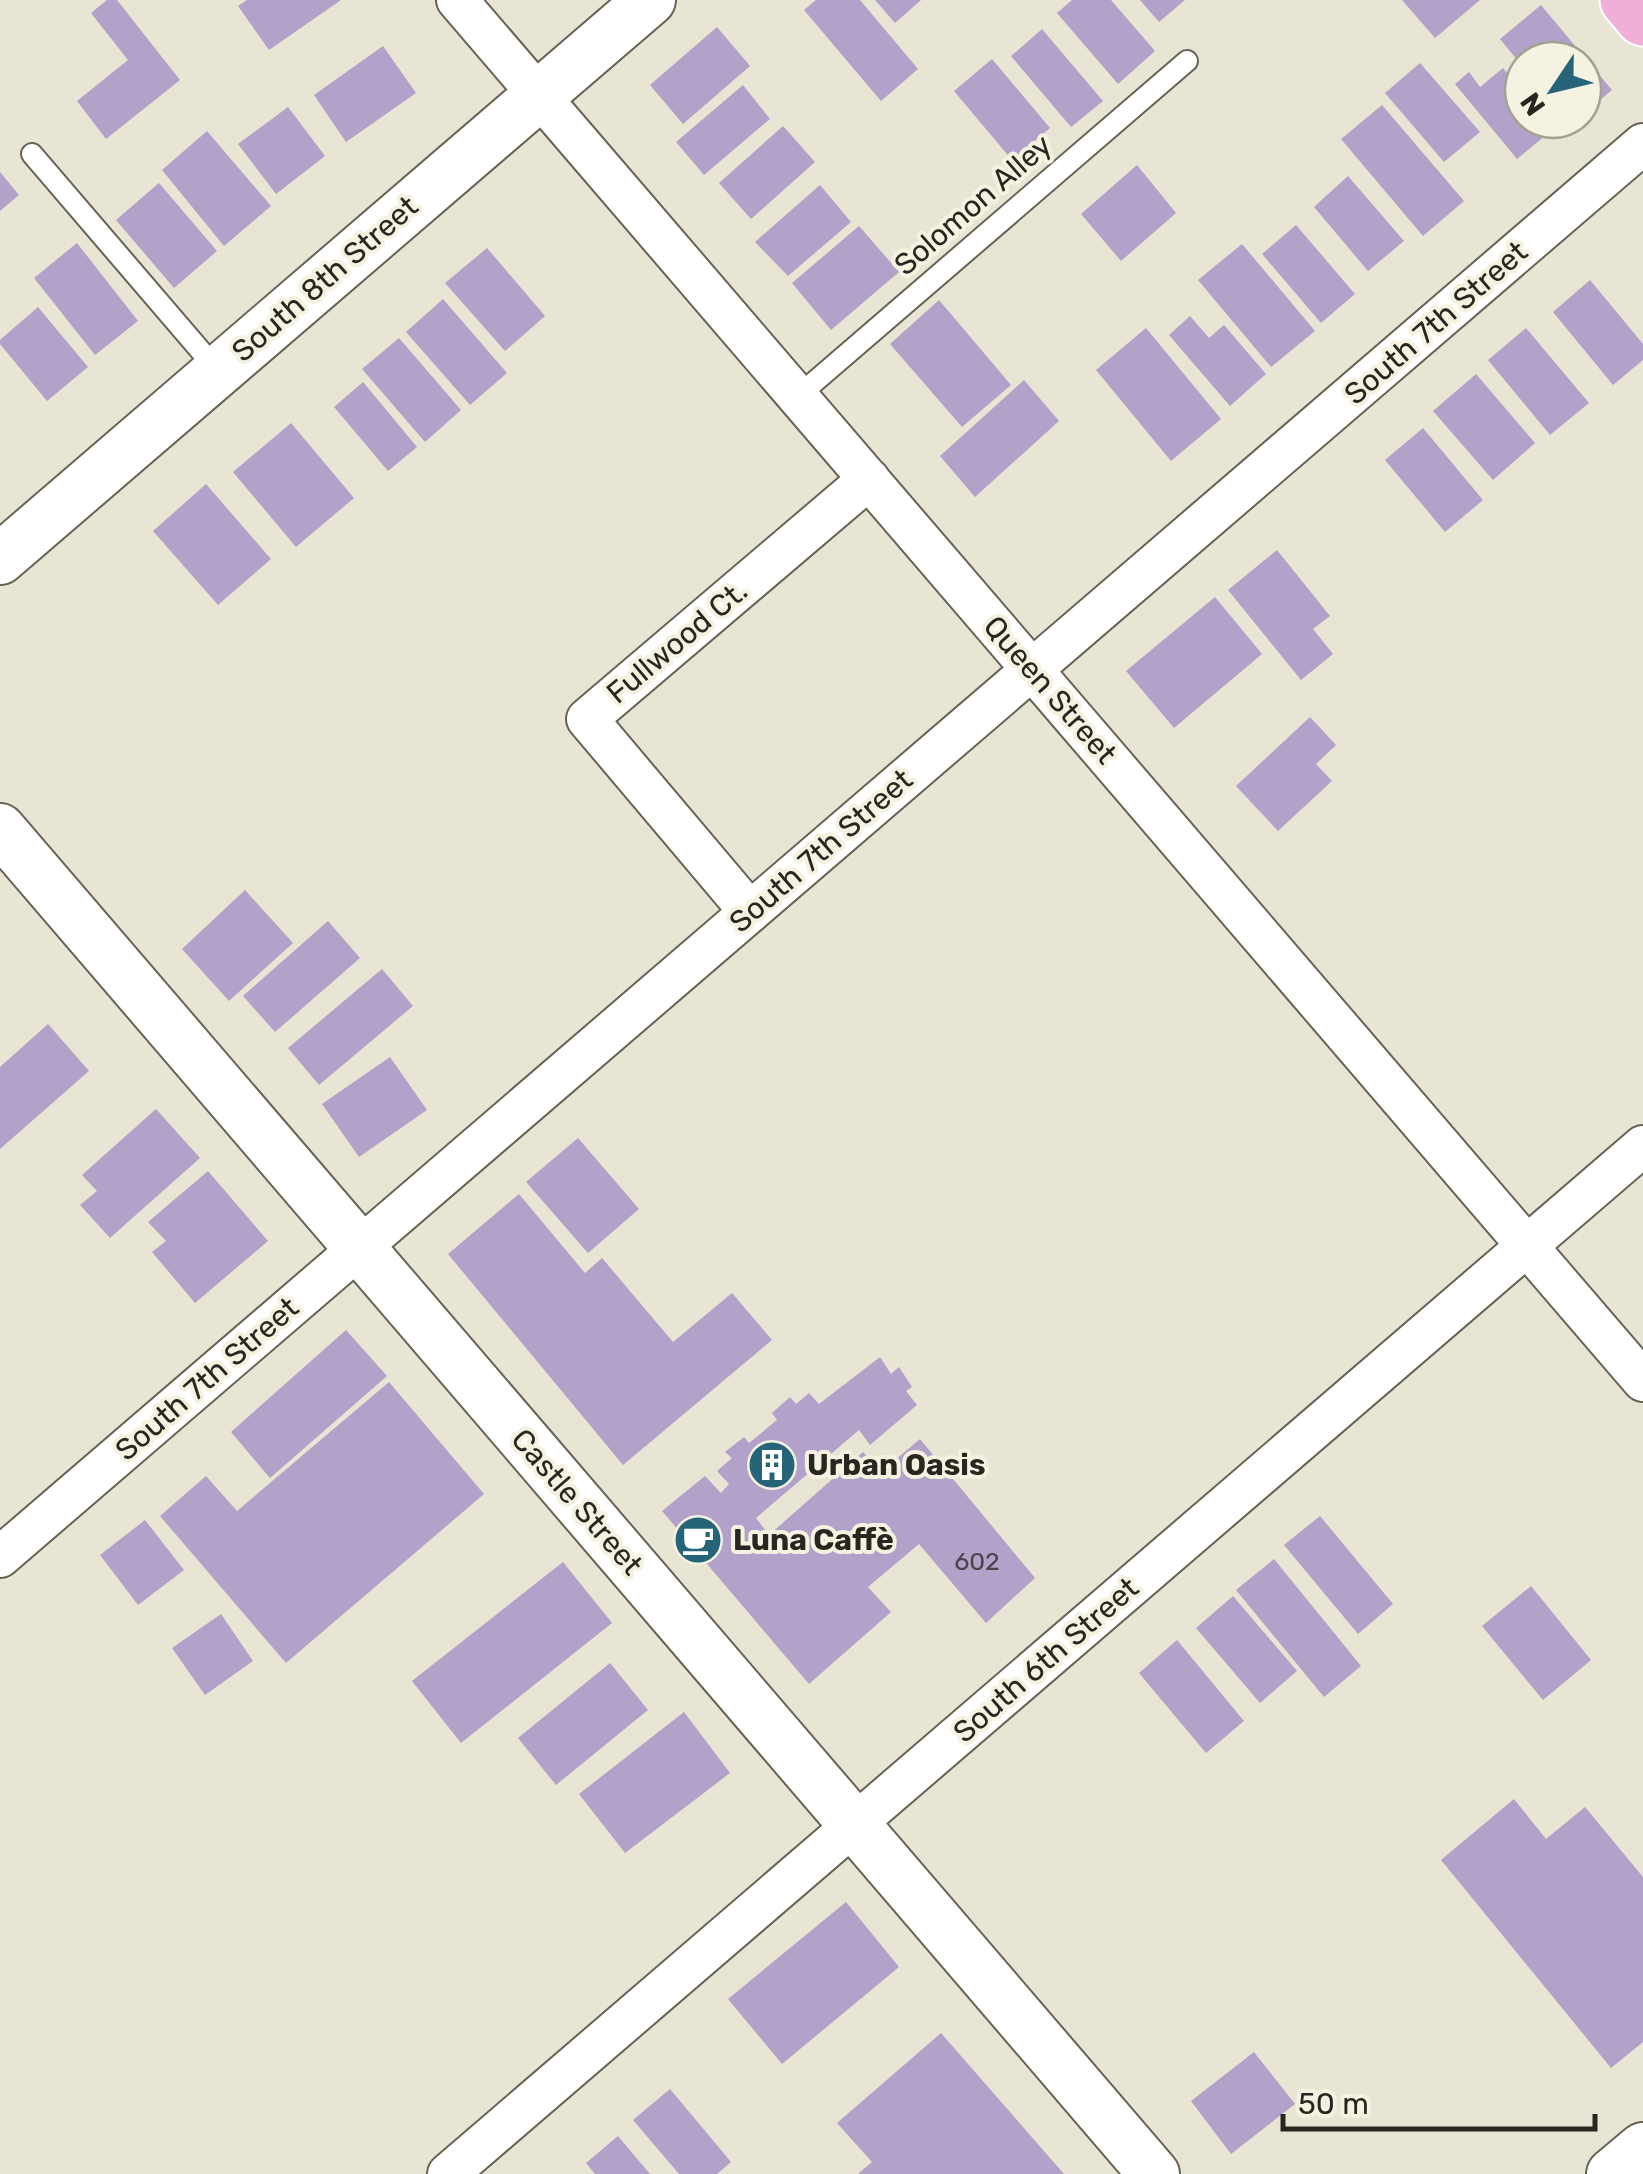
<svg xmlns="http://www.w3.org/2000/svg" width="1643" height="2174" viewBox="0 0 1643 2174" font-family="Rubik,sans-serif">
	<rect width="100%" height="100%" fill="#e8e5d4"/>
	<g fill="#b2a1c9">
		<path d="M 107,0 L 117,0 L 180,80 L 106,139 L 77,101 L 128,60 L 91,13 Z"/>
		<path d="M 247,0 L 341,0 L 269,50 L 238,6 Z"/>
		<path d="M 816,0 L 860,0 L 918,69 L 881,101 L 804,10 Z"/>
		<path d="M 875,0 L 921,0 L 895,23 Z"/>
		<path d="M 1072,0 L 1111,0 L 1155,51 L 1118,84 L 1057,13 Z"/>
		<path d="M 1140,0 L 1185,0 L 1159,22 Z"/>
		<path d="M 1402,0 L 1480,0 L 1435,38 Z"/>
		<path d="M 1541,5 L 1612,90 L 1583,114 L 1583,60 L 1523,60 L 1523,67 L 1500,39 Z"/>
		<path d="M 717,27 L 750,66 L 683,124 L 650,85 Z"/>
		<path d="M 1042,29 L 1103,101 L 1071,127 L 1011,56 Z"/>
		<path d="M 383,46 L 416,93 L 346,142 L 314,95 Z"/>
		<path d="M 992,59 L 1050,128 L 1012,160 L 954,91 Z"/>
		<path d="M 1420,63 L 1480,132 L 1444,162 L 1385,93 Z"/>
		<path d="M 1503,68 L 1523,92 L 1523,120 L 1546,120 L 1553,129 L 1517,159 L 1455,84 L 1469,72 L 1480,87 Z"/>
		<path d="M 743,85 L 770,119 L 704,175 L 676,142 Z"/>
		<path d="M 1382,105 L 1464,201 L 1423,236 L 1341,139 Z"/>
		<path d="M 288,107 L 325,156 L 276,194 L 238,144 Z"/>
		<path d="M 783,126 L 815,162 L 751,219 L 719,183 Z"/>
		<path d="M 207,131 L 271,206 L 224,246 L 162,170 Z"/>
		<path d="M 1137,165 L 1176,213 L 1121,261 L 1081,214 Z"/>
		<path d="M 0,172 L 19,195 L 0,211 Z"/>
		<path d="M 1348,176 L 1404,241 L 1368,271 L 1314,207 Z"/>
		<path d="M 159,183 L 217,251 L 174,288 L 116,220 Z"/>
		<path d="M 820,185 L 851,222 L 788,276 L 755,242 Z"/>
		<path d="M 1296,225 L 1355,294 L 1321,323 L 1262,254 Z"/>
		<path d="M 859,226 L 899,272 L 831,330 L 792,283 Z"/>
		<path d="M 77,243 L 138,321 L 95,355 L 34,278 Z"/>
		<path d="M 1242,244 L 1315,331 L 1271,367 L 1198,280 Z"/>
		<path d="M 487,248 L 545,316 L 505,351 L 445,283 Z"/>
		<path d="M 1590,280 L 1643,344 L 1643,360 L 1613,385 L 1553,312 Z"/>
		<path d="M 443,299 L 507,373 L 470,405 L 406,332 Z"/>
		<path d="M 939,300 L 1011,385 L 962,427 L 890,344 Z"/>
		<path d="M 38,307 L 88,367 L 47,401 L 0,344 L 0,340 Z"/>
		<path d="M 1190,316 L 1209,338 L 1224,325 L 1266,374 L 1230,406 L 1169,335 Z"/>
		<path d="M 1146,328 L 1221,419 L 1171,461 L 1096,370 Z"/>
		<path d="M 1526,328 L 1589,403 L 1550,435 L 1488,360 Z"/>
		<path d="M 399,338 L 461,410 L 425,442 L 362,369 Z"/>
		<path d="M 1476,374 L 1535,443 L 1493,480 L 1433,411 Z"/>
		<path d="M 1024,380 L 1059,421 L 975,497 L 940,456 Z"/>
		<path d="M 363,382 L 417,447 L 388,471 L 334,407 Z"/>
		<path d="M 291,423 L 354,498 L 296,547 L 233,472 Z"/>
		<path d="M 1423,428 L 1483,500 L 1445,532 L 1385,460 Z"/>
		<path d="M 206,484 L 271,559 L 218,605 L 153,531 Z"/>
		<path d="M 1277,550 L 1330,616 L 1313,629 L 1333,654 L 1301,680 L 1228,590 Z"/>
		<path d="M 1215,597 L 1262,654 L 1174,728 L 1126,671 Z"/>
		<path d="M 1310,717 L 1336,745 L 1316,764 L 1332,781 L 1278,831 L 1236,786 Z"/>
		<path d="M 245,890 L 293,943 L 229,1001 L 182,949 Z"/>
		<path d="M 328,921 L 360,958 L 275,1032 L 243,996 Z"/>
		<path d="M 382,969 L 413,1006 L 319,1085 L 288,1048 Z"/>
		<path d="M 48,1024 L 89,1071 L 0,1149 L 0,1067 Z"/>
		<path d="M 390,1057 L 427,1110 L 359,1157 L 322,1104 Z"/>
		<path d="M 156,1109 L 200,1158 L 110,1238 L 80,1205 L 97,1191 L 82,1175 Z"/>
		<path d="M 578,1138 L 639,1209 L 588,1253 L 526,1182 Z"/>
		<path d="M 208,1171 L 268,1241 L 195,1303 L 152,1252 L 166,1241 L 148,1222 Z"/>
		<path d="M 519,1194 L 585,1273 L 602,1258 L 673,1342 L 732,1293 L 772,1340 L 623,1465 L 448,1254 Z"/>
		<path d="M 346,1330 L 387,1376 L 270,1478 L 231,1432 Z"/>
		<path d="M 880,1357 L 891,1374 L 899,1367 L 912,1387 L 906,1391 L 917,1405 L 870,1445 L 859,1430 L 756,1518 L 769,1535 L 863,1452 L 881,1472 L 920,1439 L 1035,1578 L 986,1623 L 919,1544 L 868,1587 L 891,1612 L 809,1684 L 662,1511 L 705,1476 L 721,1493 L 729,1484 L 717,1471 L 732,1458 L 725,1452 L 744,1437 L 749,1443 L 777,1420 L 772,1413 L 790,1397 L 796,1404 L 809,1393 L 819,1404 Z"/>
		<path d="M 389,1382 L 484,1494 L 286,1663 L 160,1516 L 206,1476 L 237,1511 Z"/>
		<path d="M 1320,1516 L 1393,1604 L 1358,1634 L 1284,1545 Z"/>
		<path d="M 145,1520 L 184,1570 L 138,1605 L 100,1555 Z"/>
		<path d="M 1274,1559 L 1361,1666 L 1324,1697 L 1236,1590 Z"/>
		<path d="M 563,1562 L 612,1623 L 461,1743 L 412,1681 Z"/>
		<path d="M 1531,1586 L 1591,1660 L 1543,1700 L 1482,1626 Z"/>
		<path d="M 1233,1596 L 1297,1671 L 1260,1703 L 1196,1628 Z"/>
		<path d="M 221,1614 L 253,1661 L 205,1695 L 172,1648 Z"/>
		<path d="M 1177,1640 L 1244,1721 L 1206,1753 L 1139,1673 Z"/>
		<path d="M 610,1663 L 648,1710 L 556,1785 L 518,1738 Z"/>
		<path d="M 684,1712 L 730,1773 L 625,1853 L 579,1794 Z"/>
		<path d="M 1514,1799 L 1546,1839 L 1585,1807 L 1643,1877 L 1643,2042 L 1611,2068 L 1441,1860 Z"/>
		<path d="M 846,1902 L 899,1967 L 782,2064 L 728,1999 Z"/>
		<path d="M 941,2033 L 1064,2174 L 858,2174 L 872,2162 L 837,2123 Z"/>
		<path d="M 1254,2052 L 1295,2104 L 1231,2154 L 1191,2101 Z"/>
		<path d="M 670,2089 L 731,2162 L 717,2174 L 679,2174 L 633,2120 Z"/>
		<path d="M 618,2136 L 650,2174 L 595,2174 L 586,2163 Z"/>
	</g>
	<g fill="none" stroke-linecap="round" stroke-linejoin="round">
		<g stroke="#666355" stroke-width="24">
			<g id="service">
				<path d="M 32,154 L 218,371"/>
				<path d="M 798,396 L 1187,61"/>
			</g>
		</g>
		<g stroke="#666355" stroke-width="44">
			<g id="minor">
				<path d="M 457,0 L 1643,1381"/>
				<path d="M 750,912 L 587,719 L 869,479"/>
				<path d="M 0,1557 L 1643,144"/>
				<path d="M 448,2174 L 1643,1146"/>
			</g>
		</g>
		<g stroke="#666355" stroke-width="54">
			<g id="tertiary">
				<path d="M 0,559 L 650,0"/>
				<path d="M 0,829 L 1154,2174"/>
				<path d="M 1612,2174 L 1643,2148"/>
			</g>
		</g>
		<g stroke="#fff" stroke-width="59">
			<path id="primary" d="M 1628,0 L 1643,18"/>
		</g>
		<use href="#service" stroke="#fff" stroke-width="20"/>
		<use href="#minor" stroke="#fff" stroke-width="40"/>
		<use href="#tertiary" stroke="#fff" stroke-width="50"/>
		<use href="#primary" stroke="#efafd6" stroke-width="55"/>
	</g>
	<defs>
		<g id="building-disc" transform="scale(2.5)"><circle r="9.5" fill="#26647a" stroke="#f5f2e1"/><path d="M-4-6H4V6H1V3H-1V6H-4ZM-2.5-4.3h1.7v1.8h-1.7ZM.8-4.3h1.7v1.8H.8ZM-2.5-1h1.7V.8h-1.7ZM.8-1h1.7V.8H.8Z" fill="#fff"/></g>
		<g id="cafe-disc" transform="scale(2.5)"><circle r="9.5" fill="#26647a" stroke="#f5f2e1"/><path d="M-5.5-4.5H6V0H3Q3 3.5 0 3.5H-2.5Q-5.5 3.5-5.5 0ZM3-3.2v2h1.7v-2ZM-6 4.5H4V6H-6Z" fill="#fff"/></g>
	</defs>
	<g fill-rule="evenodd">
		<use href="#building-disc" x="772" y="1465"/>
		<use href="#cafe-disc" x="698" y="1540"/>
	</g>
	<g text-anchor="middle" stroke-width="8" stroke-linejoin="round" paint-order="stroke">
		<g font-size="25" fill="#4a454a">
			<text x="977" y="1570">602</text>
		</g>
		<g font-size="30" fill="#282620" stroke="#f5f2e1">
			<text transform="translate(973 205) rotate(-41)" y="10">Solomon Alley</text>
			<text transform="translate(325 279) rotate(-41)" y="10">South 8th Street</text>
			<text transform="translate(1436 323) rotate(-41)" y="10">South 7th Street</text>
			<text transform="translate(677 642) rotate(-40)" y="10">Fullwood Ct.</text>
			<text transform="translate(1050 690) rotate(49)" y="10">Queen Street</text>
			<text transform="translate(821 851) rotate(-41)" y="10">South 7th Street</text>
			<text transform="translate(207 1379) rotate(-41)" y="10">South 7th Street</text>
			<text transform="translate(577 1502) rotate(49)" y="10">Castle Street</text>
			<text transform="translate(1046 1660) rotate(-41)" y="10">South 6th Street</text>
		</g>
		<g font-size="30" font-weight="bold" fill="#282620" stroke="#f5f2e1" text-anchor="start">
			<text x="807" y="1475">Urban Oasis</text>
			<text x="733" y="1550">Luna Caffè</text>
		</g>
	</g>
	<g transform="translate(1553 90) rotate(235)"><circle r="48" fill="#f5f2e1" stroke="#a3a094" stroke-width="2.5"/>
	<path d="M0-8L18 38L0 25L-18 38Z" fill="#26647a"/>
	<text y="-15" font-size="28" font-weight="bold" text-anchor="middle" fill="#282620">N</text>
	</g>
	<path d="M1283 2114v15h312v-15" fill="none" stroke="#282620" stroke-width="5"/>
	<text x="1298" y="2114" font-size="30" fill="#282620" stroke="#f5f2e1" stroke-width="8" paint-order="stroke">50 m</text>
</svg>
